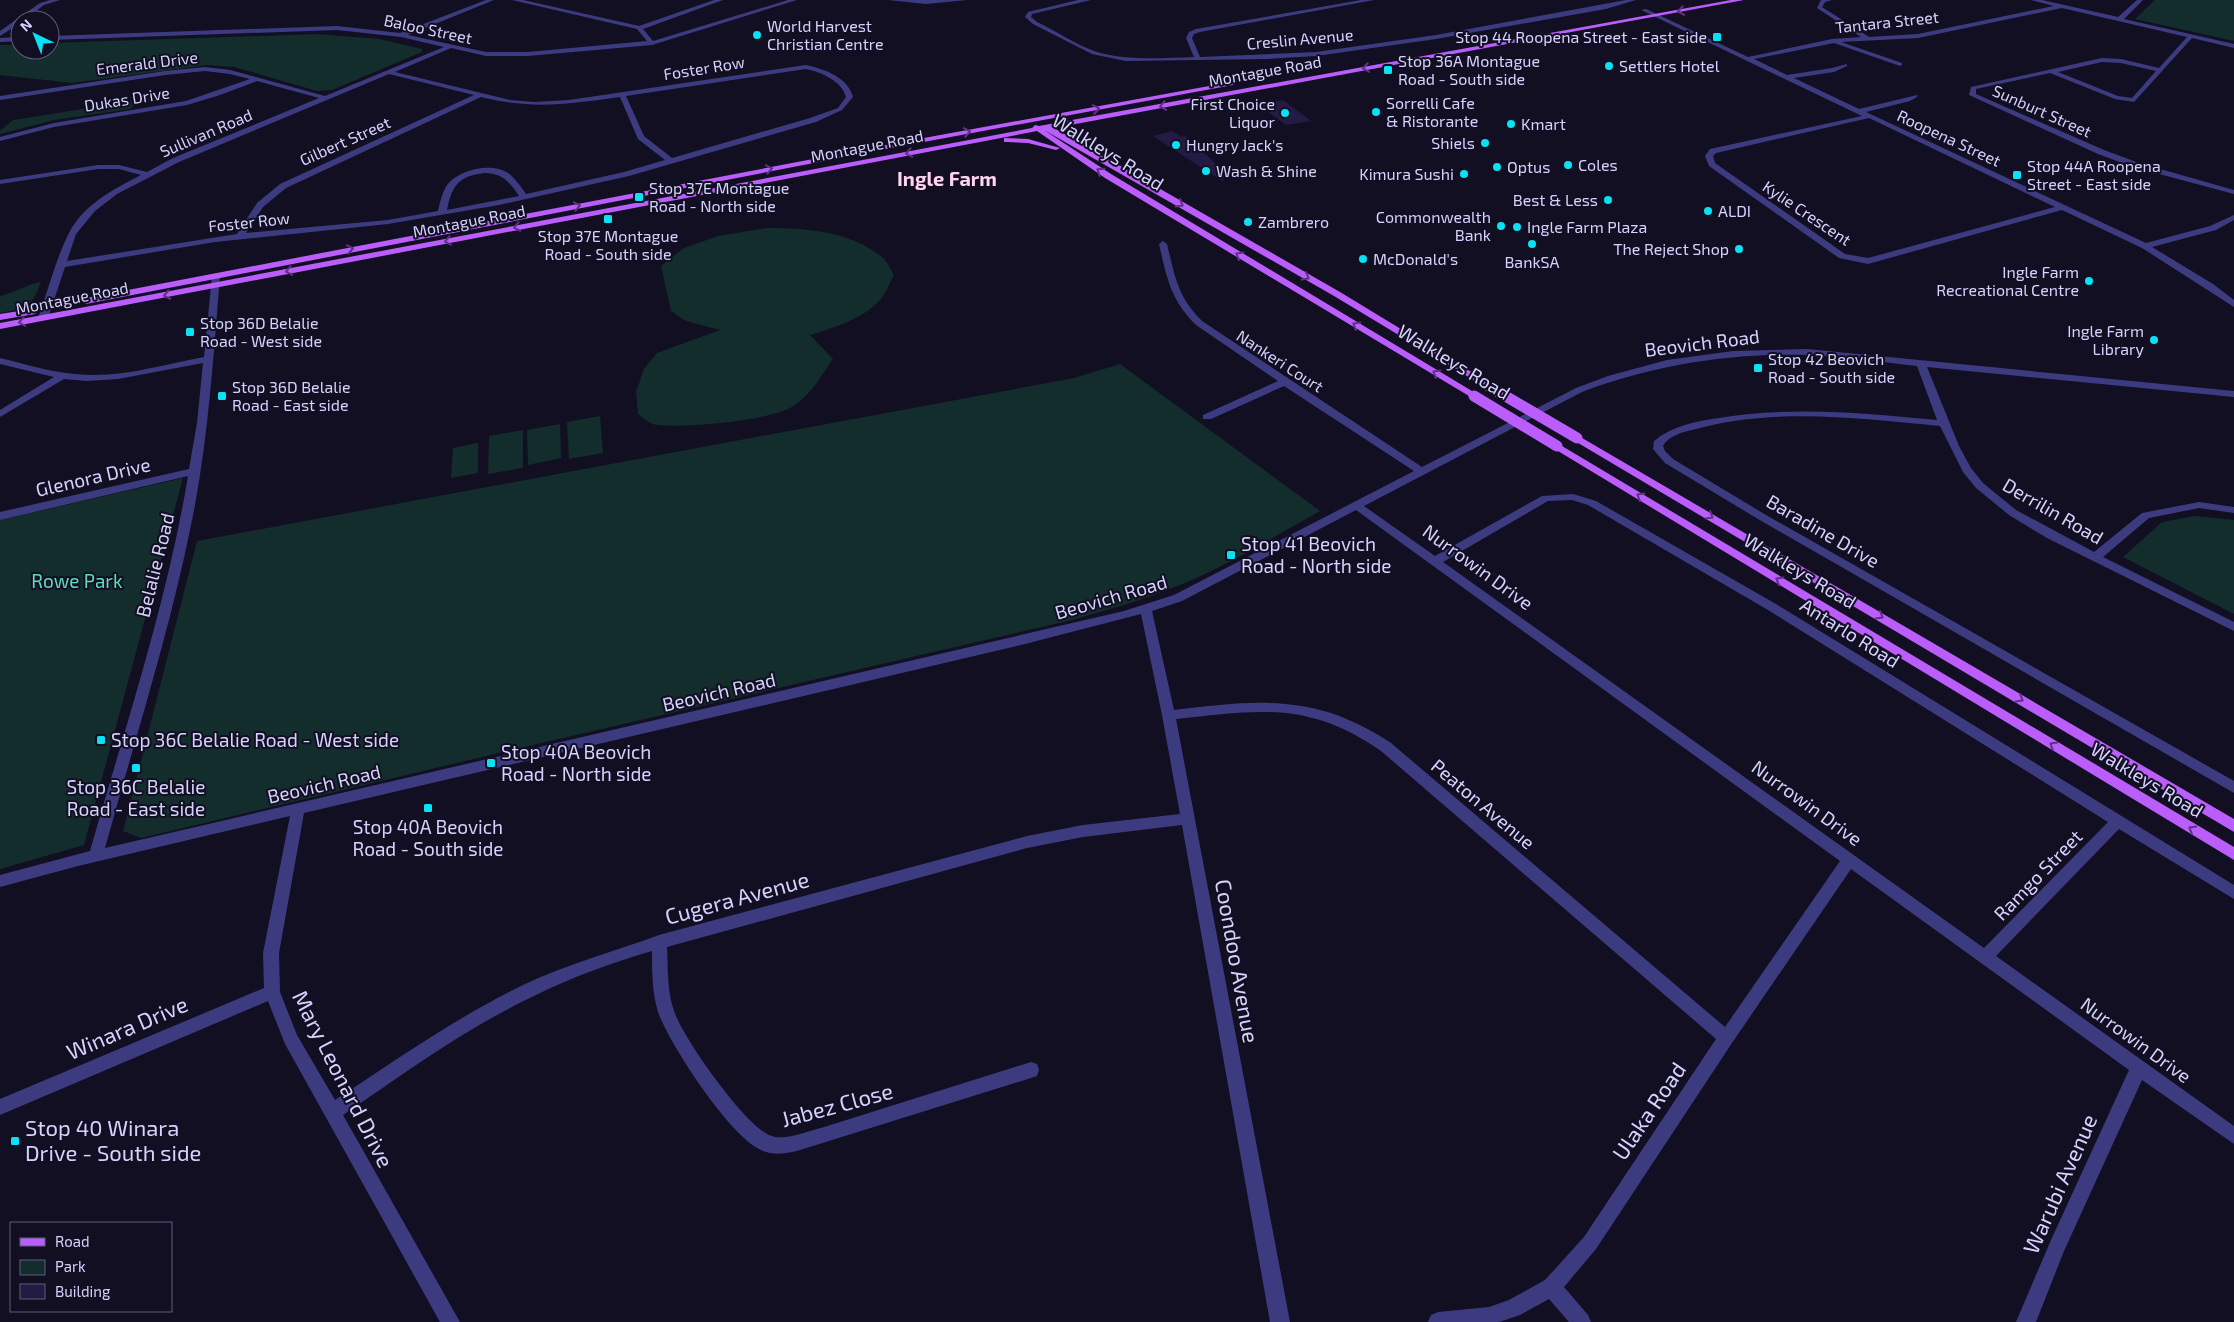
<svg xmlns="http://www.w3.org/2000/svg" width="2234" height="1322" viewBox="0 0 2234 1322" font-family="'Exo 2',sans-serif">
	<rect width="100%" height="100%" fill="#120f23"/>
	<g fill="#122d2b">
		<path d="M 2155,0 L 2234,0 L 2234,41 L 2135,19 Z"/>
		<path d="M 318,34 L 379,39 L 422,49 L 422,52 L 332,90 L 317,91 L 234,67 L 207,65 L 72,83 L 0,75 L 0,45 L 20,45 L 20,50 L 50,50 L 50,43 Z"/>
		<path d="M 140,100 L 130,109 L 54,120 L 0,134 L 0,131 L 13,120 Z"/>
		<path d="M 767,228 C 807,228 852,231 884,259 C 888,263 891,270 894,275 C 890,282 887,290 883,296 C 866,319 835,327 810,335 L 833,359 C 821,376 809,398 790,408 C 764,421 687,428 658,425 C 651,425 643,418 638,414 L 636,392 L 644,369 L 657,353 L 720,330 L 686,321 L 671,311 L 661,266 L 684,248 L 718,236 Z"/>
		<path d="M 41,282 C 32,307 26,308 0,313 L 0,296 C 15,293 27,284 41,282 Z"/>
		<path d="M 1120,364 L 1320,511 C 1267,541 1214,574 1156,594 C 1130,604 1102,611 1076,619 L 520,748 L 141,838 L 123,831 L 197,541 L 1074,378 Z"/>
		<path d="M 600,416 L 603,453 L 569,459 L 567,422 Z"/>
		<path d="M 560,424 L 561,458 L 528,465 L 527,430 Z"/>
		<path d="M 523,430 L 523,468 L 488,474 L 489,436 Z"/>
		<path d="M 478,443 L 478,473 L 451,478 L 453,448 Z"/>
		<path d="M 183,478 L 84,845 L 0,869 L 0,520 Z"/>
		<path d="M 2194,516 L 2234,520 L 2234,614 L 2123,557 L 2162,522 Z"/>
	</g>
	<g fill="#231b43">
		<path d="M 1283,100 L 1311,121 L 1286,125 L 1259,105 Z"/>
		<path d="M 1172,131 L 1182,137 L 1185,136 L 1227,174 L 1222,181 L 1153,136 Z"/>
	</g>
	<g fill="none" stroke-linecap="round" stroke-linejoin="round">
		<g fill="#3c3b80" fill-rule="evenodd">
			<path d="M 50,0 L 60,0 L 44,5 L 24,20 L 20,20 L 20,23 L 0,36 L 0,31 L 40,3 Z"/>
			<path d="M 486,0 L 494,0 L 408,35 L 486,52 L 528,52 L 647,41 L 637,29 L 512,0 L 523,0 L 639,26 L 714,0 L 723,0 L 643,29 L 653,41 L 788,0 L 797,0 L 652,45 L 528,56 L 486,56 L 451,48 L 395,72 L 510,100 L 534,102 L 569,100 L 806,65 C 824,69 848,77 853,97 L 842,110 L 816,122 L 629,176 L 499,205 L 388,224 L 215,242 L 65,267 L 48,318 L 40,320 L 38,318 C 48,291 55,261 68,235 C 82,205 114,189 141,175 L 119,169 L 98,169 L 0,184 L 0,180 L 98,165 L 119,165 L 147,172 L 173,158 L 319,98 L 257,81 L 220,95 L 187,105 L 54,127 L 0,141 L 0,137 L 54,123 L 186,101 L 250,79 L 230,74 L 205,71 L 165,75 L 0,100 L 0,96 L 165,71 L 205,67 L 230,70 L 325,96 L 444,47 L 401,37 L 337,30 L 50,40 L 50,36 L 337,26 L 400,33 ZM 806,69 C 821,72 842,81 846,97 L 838,108 L 810,118 L 672,158 L 644,136 L 626,96 ZM 389,74 L 474,95 L 280,184 L 257,203 L 237,234 L 67,261 L 76,234 L 95,211 L 117,194 L 179,162 ZM 481,97 C 534,110 567,104 620,97 L 638,139 L 665,160 L 624,172 L 526,194 C 521,187 516,179 508,173 C 492,162 459,169 447,185 C 442,193 440,202 438,211 L 388,220 L 246,233 L 263,207 L 286,188 ZM 484,173 C 502,173 510,182 519,196 L 447,210 C 452,185 459,176 484,173 Z"/>
			<path d="M 888,0 L 967,0 L 926,4 Z"/>
			<path d="M 1078,0 L 1091,0 L 1032,14 L 1031,17 L 1037,22 C 1056,31 1076,45 1097,52 C 1127,61 1162,58 1194,57 L 1186,38 L 1189,32 L 1196,29 L 1361,0 L 1374,0 L 1200,32 L 1194,34 L 1192,38 L 1200,57 L 1316,52 L 1436,35 L 1626,0 L 1636,0 L 1606,9 L 1436,39 L 1316,56 L 1266,59 L 1126,61 L 1092,54 L 1033,24 L 1025,17 L 1028,12 Z"/>
			<path d="M 1821,0 L 1832,0 L 1825,2 L 1822,7 L 1869,37 L 1918,34 L 2054,6 L 2031,0 L 2042,0 L 2118,17 L 2137,0 L 2143,0 L 2124,19 L 2234,44 L 2234,48 L 2192,38 L 2134,102 L 2115,99 L 2050,73 L 1976,89 L 1976,94 L 2104,150 L 2139,163 L 2234,190 L 2234,194 L 2133,167 L 2098,154 L 1969,95 L 1971,87 L 2102,58 L 2121,59 L 2159,68 L 2187,37 L 2062,8 L 1918,38 L 1841,42 L 1902,63 L 1902,65 L 1900,66 L 1834,43 L 1754,59 L 1787,75 L 1832,68 L 1847,64 L 1847,66 L 1834,72 L 1794,78 L 1859,109 L 1917,95 L 1917,97 L 1910,101 L 1866,112 L 2146,243 L 2210,226 L 2234,215 L 2234,220 L 2216,230 L 2152,247 L 2213,284 L 2234,300 L 2234,307 L 2142,248 L 2062,210 L 1868,264 L 1839,258 L 1709,166 L 1705,156 L 1710,149 L 1862,116 L 1641,10 L 1646,9 L 1748,57 L 1832,39 L 1861,37 L 1817,8 ZM 2102,62 L 2121,63 L 2156,71 L 2132,98 L 2118,96 L 2058,72 ZM 1869,118 L 2055,207 L 1868,258 L 1845,254 L 1715,163 L 1713,156 L 1716,153 Z"/>
			<path d="M 20,37 L 20,41 L 0,42 L 0,38 Z"/>
			<path d="M 1163,241 L 1167,244 C 1175,276 1177,296 1202,321 L 1422,467 L 1576,388 L 1608,376 L 1667,360 L 1733,351 L 1807,349 L 2234,391 L 2234,397 L 1927,367 L 1959,446 L 1971,468 L 1983,483 L 2016,510 L 2094,552 L 2142,513 L 2199,502 L 2234,507 L 2234,513 L 2199,508 L 2149,518 L 2103,557 L 2234,622 L 2234,631 L 2047,538 L 2009,515 L 1976,488 L 1963,472 L 1940,426 C 1858,418 1772,407 1692,430 C 1682,432 1667,437 1663,446 L 1665,451 L 1673,459 L 1766,515 L 2234,781 L 2234,793 L 1758,519 L 1665,463 L 1653,449 L 1654,441 C 1672,426 1696,421 1719,418 C 1792,406 1864,413 1937,420 L 1917,366 C 1880,362 1843,356 1807,355 C 1730,353 1654,365 1582,392 L 1364,506 L 1435,556 L 1542,496 L 1573,494 L 1596,501 L 1776,604 L 2234,885 L 2234,899 L 2119,829 L 1996,956 L 2234,1126 L 2234,1144 L 2142,1080 L 2064,1251 L 2036,1322 L 2016,1322 L 2051,1240 L 2129,1070 L 1851,869 L 1732,1043 L 1596,1249 L 1564,1287 L 1588,1315 L 1591,1322 L 1569,1322 L 1549,1299 L 1520,1315 L 1499,1322 L 1428,1322 L 1431,1315 L 1438,1312 L 1489,1307 L 1509,1300 L 1545,1280 L 1584,1237 L 1716,1039 L 1381,751 C 1309,701 1259,710 1176,719 L 1290,1322 L 1270,1322 L 1182,825 L 1083,837 L 1027,848 L 667,947 C 668,968 667,991 674,1011 C 683,1038 744,1124 769,1135 C 783,1142 807,1131 821,1128 L 1031,1062 L 1037,1064 L 1039,1070 L 1037,1076 L 1031,1078 L 800,1150 C 787,1154 772,1156 759,1149 C 728,1133 670,1045 658,1012 C 652,992 652,971 652,951 C 611,963 572,977 534,996 C 466,1028 405,1073 343,1115 L 460,1322 L 440,1322 L 285,1044 L 268,1001 L 0,1115 L 0,1099 L 264,988 L 263,953 L 290,816 L 78,866 L 0,887 L 0,875 L 90,851 C 125,727 167,603 188,476 L 0,520 L 0,512 L 189,469 L 197,423 L 203,363 L 118,379 L 87,381 L 64,379 L 0,417 L 0,410 L 54,377 L 0,364 L 0,358 C 25,364 50,372 75,374 C 118,379 161,365 204,357 L 212,276 L 216,273 L 220,276 C 213,361 208,446 190,530 C 168,637 134,742 105,848 L 1124,611 L 1174,595 L 1414,471 L 1284,386 L 1211,419 L 1203,419 L 1203,415 L 1278,381 L 1196,325 C 1170,299 1167,278 1159,244 ZM 1572,500 L 1588,505 L 1768,610 L 2108,822 L 1984,948 L 1443,562 L 1548,501 ZM 1356,510 L 1840,861 L 1725,1027 L 1391,743 C 1316,693 1259,700 1174,710 L 1152,611 L 1182,601 ZM 1141,614 L 1162,715 L 1180,814 L 1083,825 L 1027,836 L 659,935 C 613,952 567,964 523,985 C 457,1017 396,1060 335,1100 L 297,1035 L 280,992 L 279,953 L 304,813 L 1025,644 Z"/>
		</g>
		<g fill="#bb5dfa" fill-rule="evenodd">
			<path d="M 1731,0 L 1744,0 L 1054,128 L 1340,292 L 1493,385 L 1493,389 L 1490,390 L 1334,296 L 1044,130 L 1111,174 L 1477,394 L 1479,396 L 1474,399 L 1105,178 L 1037,131 L 0,329 L 0,323 L 1032,128 L 1035,125 L 1039,126 Z"/>
			<path d="M 1231,82 L 1234,84 L 1233,85 L 902,146 L 86,304 L 82,301 L 86,298 L 902,142 Z"/>
			<path d="M 1004,138 L 1028,139 L 1060,148 L 1056,150 L 1028,143 L 1007,142 L 1004,142 Z"/>
			<path d="M 32,309 L 37,312 L 35,314 L 0,320 L 0,314 Z"/>
			<path d="M 1577,435 L 2234,819 L 2234,832 L 1573,440 L 1573,436 Z"/>
			<path d="M 1557,443 L 2234,847 L 2234,860 L 1553,448 L 1552,446 Z"/>
		</g>
		<g stroke="#bb5dfa" stroke-width="11">
			<path d="M 1490,387 L 1577,438"/>
			<path d="M 1474,396 L 1557,446"/>
		</g>
	</g>
	<defs><path id="oneway-chevron" d="M-2-3.5L2.5 0L-2 3.5" fill="none" stroke-width="1.6" stroke-linecap="round" stroke-linejoin="round" transform="scale(1.25)"/></defs>
	<g stroke="#5e3284">
		<use href="#oneway-chevron" transform="translate(1681 11) rotate(170)"/>
		<use href="#oneway-chevron" transform="translate(1366 68) rotate(170)"/>
		<use href="#oneway-chevron" transform="translate(1163 106) rotate(169)"/>
		<use href="#oneway-chevron" transform="translate(1096 109) rotate(-10)"/>
		<use href="#oneway-chevron" transform="translate(967 132) rotate(-10)"/>
		<use href="#oneway-chevron" transform="translate(909 153) rotate(169)"/>
		<use href="#oneway-chevron" transform="translate(769 169) rotate(-11)"/>
		<use href="#oneway-chevron" transform="translate(1100 171) rotate(-147)"/>
		<use href="#oneway-chevron" transform="translate(1180 204) rotate(30)"/>
		<use href="#oneway-chevron" transform="translate(577 206) rotate(-11)"/>
		<use href="#oneway-chevron" transform="translate(517 227) rotate(169)"/>
		<use href="#oneway-chevron" transform="translate(448 241) rotate(169)"/>
		<use href="#oneway-chevron" transform="translate(350 249) rotate(-11)"/>
		<use href="#oneway-chevron" transform="translate(1239 255) rotate(-149)"/>
		<use href="#oneway-chevron" transform="translate(289 271) rotate(169)"/>
		<use href="#oneway-chevron" transform="translate(1306 277) rotate(30)"/>
		<use href="#oneway-chevron" transform="translate(167 295) rotate(169)"/>
		<use href="#oneway-chevron" transform="translate(22 322) rotate(170)"/>
		<use href="#oneway-chevron" transform="translate(1356 325) rotate(-149)"/>
		<use href="#oneway-chevron" transform="translate(1436 373) rotate(-149)"/>
		<use href="#oneway-chevron" transform="translate(1640 496) rotate(-149)"/>
		<use href="#oneway-chevron" transform="translate(1710 516) rotate(31)"/>
		<use href="#oneway-chevron" transform="translate(1779 580) rotate(-149)"/>
		<use href="#oneway-chevron" transform="translate(1880 616) rotate(31)"/>
		<use href="#oneway-chevron" transform="translate(2020 699) rotate(31)"/>
		<use href="#oneway-chevron" transform="translate(2053 745) rotate(-149)"/>
		<use href="#oneway-chevron" transform="translate(2192 829) rotate(-149)"/>
	</g>
	<g fill="#08e2f4" stroke="#120f23" stroke-width="2">
		<circle cx="757" cy="35" r="5"/>
		<rect x="1712" y="32" width="10" height="10" rx="2.5"/>
		<circle cx="1609" cy="66" r="5"/>
		<rect x="1383" y="65" width="10" height="10" rx="2.5"/>
		<circle cx="1376" cy="112" r="5"/>
		<circle cx="1285" cy="113" r="5"/>
		<circle cx="1511" cy="124" r="5"/>
		<circle cx="1485" cy="143" r="5"/>
		<circle cx="1176" cy="145" r="5"/>
		<circle cx="1568" cy="165" r="5"/>
		<circle cx="1497" cy="167" r="5"/>
		<circle cx="1206" cy="171" r="5"/>
		<circle cx="1464" cy="174" r="5"/>
		<rect x="2012" y="170" width="10" height="10" rx="2.5"/>
		<rect x="634" y="192" width="10" height="10" rx="2.5"/>
		<circle cx="1608" cy="200" r="5"/>
		<circle cx="1708" cy="211" r="5"/>
		<rect x="603" y="214" width="10" height="10" rx="2.5"/>
		<circle cx="1248" cy="222" r="5"/>
		<circle cx="1501" cy="226" r="5"/>
		<circle cx="1517" cy="227" r="5"/>
		<circle cx="1532" cy="244" r="5"/>
		<circle cx="1739" cy="249" r="5"/>
		<circle cx="1363" cy="259" r="5"/>
		<circle cx="2089" cy="281" r="5"/>
		<rect x="185" y="327" width="10" height="10" rx="2.5"/>
		<circle cx="2154" cy="340" r="5"/>
		<rect x="1753" y="363" width="10" height="10" rx="2.5"/>
		<rect x="217" y="391" width="10" height="10" rx="2.5"/>
		<rect x="1226" y="550" width="10" height="10" rx="2.5"/>
		<rect x="96" y="735" width="10" height="10" rx="2.5"/>
		<rect x="486" y="758" width="10" height="10" rx="2.5"/>
		<rect x="131" y="763" width="10" height="10" rx="2.5"/>
		<rect x="423" y="803" width="10" height="10" rx="2.5"/>
		<rect x="10" y="1136" width="10" height="10" rx="2.5"/>
	</g>
	<g text-anchor="middle" stroke-width="4" stroke-linejoin="round" paint-order="stroke">
		<g font-size="16" fill="#d6d2fe" stroke="#120f23">
			<text transform="translate(1887 22) rotate(-6)" y="6">Tantara Street</text>
			<text transform="translate(428 29) rotate(12)" y="6">Baloo Street</text>
			<text transform="translate(1300 39) rotate(-5)" y="6">Creslin Avenue</text>
			<text transform="translate(147 63) rotate(-7)" y="6">Emerald Drive</text>
			<text transform="translate(704 68) rotate(-9)" y="6">Foster Row</text>
			<text transform="translate(1265 71) rotate(-10)" y="6">Montague Road</text>
			<text transform="translate(127 99) rotate(-9)" y="6">Dukas Drive</text>
			<text transform="translate(2042 111) rotate(24)" y="6">Sunburt Street</text>
			<text transform="translate(206 133) rotate(-23)" y="6">Sullivan Road</text>
			<text transform="translate(1949 138) rotate(25)" y="6">Roopena Street</text>
			<text transform="translate(345 141) rotate(-24)" y="6">Gilbert Street</text>
			<text transform="translate(867 146) rotate(-11)" y="6">Montague Road</text>
			<text transform="translate(1807 213) rotate(34)" y="6">Kylie Crescent</text>
			<text transform="translate(469 221) rotate(-11)" y="6">Montague Road</text>
			<text transform="translate(249 222) rotate(-6)" y="6">Foster Row</text>
			<text transform="translate(72 298) rotate(-11)" y="6">Montague Road</text>
			<text transform="translate(1280 361) rotate(33)" y="6">Nankeri Court</text>
		</g>
		<g font-size="16" fill="#d6d2fe" stroke="#120f23" text-anchor="start">
			<text x="767" y="32">World Harvest<tspan x="767" dy="18">Christian Centre</tspan></text>
			<text x="1707" y="43" text-anchor="end">Stop 44 Roopena Street - East side</text>
			<text x="1398" y="67">Stop 36A Montague<tspan x="1398" dy="18">Road - South side</tspan></text>
			<text x="1619" y="72">Settlers Hotel</text>
			<text x="1386" y="109">Sorrelli Cafe<tspan x="1386" dy="18">&amp; Ristorante</tspan></text>
			<text x="1275" y="110" text-anchor="end">First Choice<tspan x="1275" dy="18">Liquor</tspan></text>
			<text x="1521" y="130">Kmart</text>
			<text x="1475" y="149" text-anchor="end">Shiels</text>
			<text x="1186" y="151">Hungry Jack's</text>
			<text x="1578" y="171">Coles</text>
			<text x="2027" y="172">Stop 44A Roopena<tspan x="2027" dy="18">Street - East side</tspan></text>
			<text x="1507" y="173">Optus</text>
			<text x="1216" y="177">Wash &amp; Shine</text>
			<text x="1454" y="180" text-anchor="end">Kimura Sushi</text>
			<text x="649" y="194">Stop 37E Montague<tspan x="649" dy="18">Road - North side</tspan></text>
			<text x="1598" y="206" text-anchor="end">Best &amp; Less</text>
			<text x="1718" y="217">ALDI</text>
			<text x="1491" y="223" text-anchor="end">Commonwealth<tspan x="1491" dy="18">Bank</tspan></text>
			<text x="1258" y="228">Zambrero</text>
			<text x="1527" y="233">Ingle Farm Plaza</text>
			<text x="608" y="242" text-anchor="middle">Stop 37E Montague<tspan x="608" dy="18">Road - South side</tspan></text>
			<text x="1729" y="255" text-anchor="end">The Reject Shop</text>
			<text x="1373" y="265">McDonald's</text>
			<text x="1532" y="268" text-anchor="middle">BankSA</text>
			<text x="2079" y="278" text-anchor="end">Ingle Farm<tspan x="2079" dy="18">Recreational Centre</tspan></text>
			<text x="200" y="329">Stop 36D Belalie<tspan x="200" dy="18">Road - West side</tspan></text>
			<text x="2144" y="337" text-anchor="end">Ingle Farm<tspan x="2144" dy="18">Library</tspan></text>
			<text x="1768" y="365">Stop 42 Beovich<tspan x="1768" dy="18">Road - South side</tspan></text>
			<text x="232" y="393">Stop 36D Belalie<tspan x="232" dy="18">Road - East side</tspan></text>
		</g>
		<g font-size="19" fill="#d6d2fe" stroke="#120f23">
			<text transform="translate(1108 152) rotate(32)" y="7">Walkleys Road</text>
			<text transform="translate(1702 343) rotate(-7)" y="7">Beovich Road</text>
			<text transform="translate(1454 362) rotate(31)" y="7">Walkleys Road</text>
			<text transform="translate(93 477) rotate(-13)" y="7">Glenora Drive</text>
			<text transform="translate(2053 511) rotate(30)" y="7">Derrilin Road</text>
			<text transform="translate(1823 531) rotate(30)" y="7">Baradine Drive</text>
			<text transform="translate(155 565) rotate(-76)" y="7">Belalie Road</text>
			<text transform="translate(1478 567) rotate(36)" y="7">Nurrowin Drive</text>
			<text transform="translate(1800 571) rotate(31)" y="7">Walkleys Road</text>
			<text transform="translate(1111 597) rotate(-16)" y="7">Beovich Road</text>
			<text transform="translate(1850 633) rotate(32)" y="7">Antarlo Road</text>
			<text transform="translate(719 692) rotate(-13)" y="7">Beovich Road</text>
			<text transform="translate(2147 780) rotate(31)" y="7">Walkleys Road</text>
			<text transform="translate(324 784) rotate(-13)" y="7">Beovich Road</text>
			<text transform="translate(1807 803) rotate(36)" y="7">Nurrowin Drive</text>
			<text transform="translate(1483 804) rotate(40)" y="7">Peaton Avenue</text>
			<text transform="translate(2038 875) rotate(-46)" y="7">Ramgo Street</text>
			<text transform="translate(2136 1040) rotate(36)" y="7">Nurrowin Drive</text>
		</g>
		<g font-size="19" fill="#d6d2fe" stroke="#120f23" text-anchor="start">
			<text x="1241" y="551">Stop 41 Beovich<tspan x="1241" dy="22">Road - North side</tspan></text>
			<text x="111" y="747">Stop 36C Belalie Road - West side</text>
			<text x="501" y="759">Stop 40A Beovich<tspan x="501" dy="22">Road - North side</tspan></text>
			<text x="136" y="794" text-anchor="middle">Stop 36C Belalie<tspan x="136" dy="22">Road - East side</tspan></text>
			<text x="428" y="834" text-anchor="middle">Stop 40A Beovich<tspan x="428" dy="22">Road - South side</tspan></text>
		</g>
		<g font-size="19" fill="#60dbba" stroke="#120f23">
			<text x="77" y="588">Rowe Park</text>
		</g>
		<g font-size="20" font-weight="bold" fill="#fed4ef" stroke="#120f23">
			<text x="947" y="186">Ingle Farm</text>
		</g>
		<g font-size="22" fill="#d6d2fe" stroke="#120f23">
			<text transform="translate(737 898) rotate(-15)" y="8">Cugera Avenue</text>
			<text transform="translate(1237 961) rotate(80)" y="8">Coondoo Avenue</text>
			<text transform="translate(127 1028) rotate(-23)" y="8">Winara Drive</text>
			<text transform="translate(343 1079) rotate(63)" y="8">Mary Leonard Drive</text>
			<text transform="translate(837 1105) rotate(-15)" y="8">Jabez Close</text>
			<text transform="translate(1649 1111) rotate(-56)" y="8">Ulaka Road</text>
			<text transform="translate(2060 1184) rotate(-66)" y="8">Warubi Avenue</text>
		</g>
		<g font-size="22" fill="#d6d2fe" stroke="#120f23" text-anchor="start">
			<text x="25" y="1136">Stop 40 Winara<tspan x="25" dy="25">Drive - South side</tspan></text>
		</g>
	</g>
	<rect x="10" y="1222" width="162" height="90" fill="#120f23" stroke="#605d7b"/>
	<rect x="20" y="1238" width="25" height="8" fill="#bb5dfa" stroke="#605d7b"/>
	<text x="55" y="1247" font-size="15" fill="#d6d2fe">Road</text>
	<rect x="20" y="1260" width="25" height="15" fill="#122d2b" stroke="#605d7b"/>
	<text x="55" y="1272" font-size="15" fill="#d6d2fe">Park</text>
	<rect x="20" y="1284" width="25" height="15" fill="#231b43" stroke="#605d7b"/>
	<text x="55" y="1297" font-size="15" fill="#d6d2fe">Building</text>
	<g transform="translate(35 35) rotate(317)"><circle r="24" fill="#120f23" stroke="#605d7b"/>
	<path d="M0-4L9 19L0 12L-9 19Z" fill="#08e2f4"/>
	<text y="-8" font-size="14" font-weight="bold" text-anchor="middle" fill="#d6d2fe">N</text>
	</g>
</svg>
